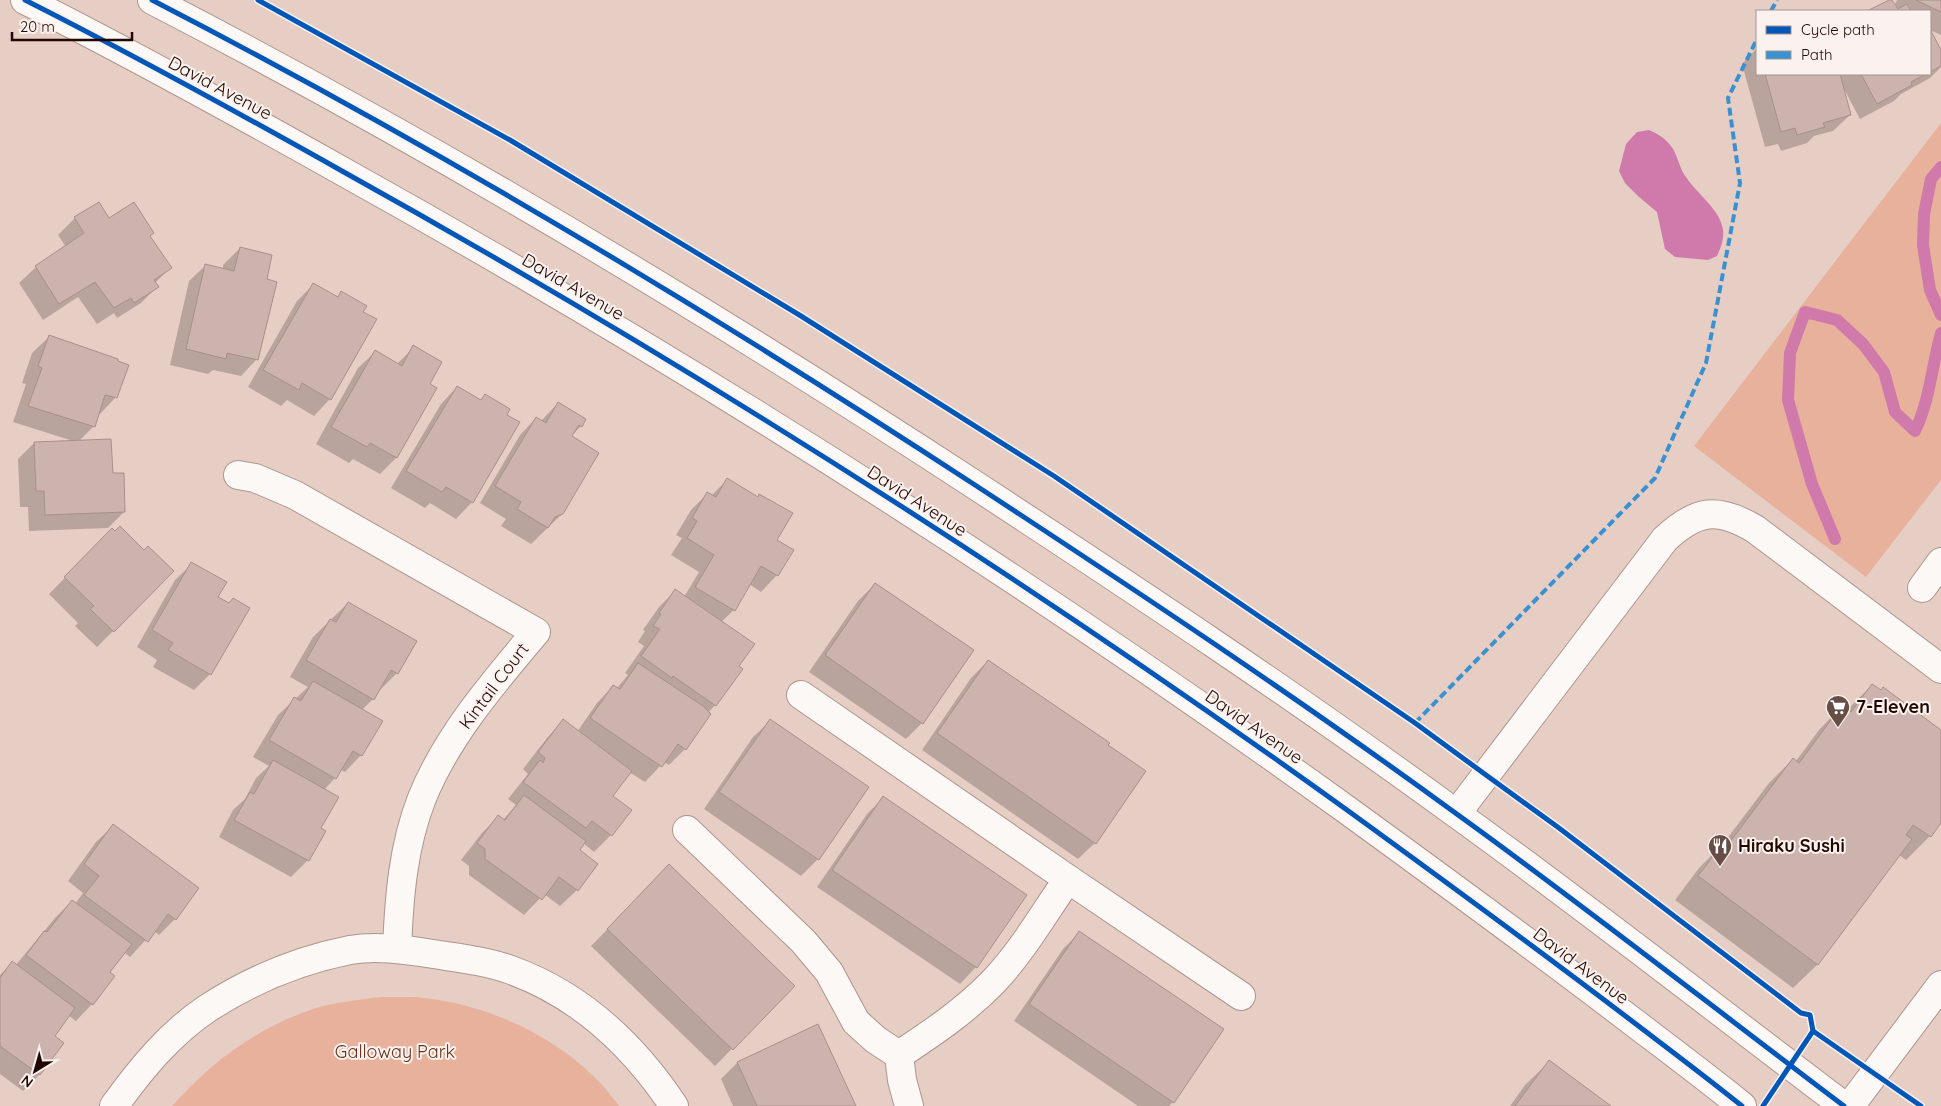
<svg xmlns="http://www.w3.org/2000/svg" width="1941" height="1106" viewBox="0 0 1941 1106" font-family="Quicksand,sans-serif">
	<rect width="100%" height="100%" fill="#e7cec5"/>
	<g fill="#e8b19b">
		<path d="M 1941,123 L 1941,480 L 1866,577 L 1694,446 Z"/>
		<path d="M 380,997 C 391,997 403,997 414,997 C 489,1002 575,1043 619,1106 L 172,1106 C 212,1061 258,1027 316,1008 C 336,1002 359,1000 380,997 Z"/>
	</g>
	<path fill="#d07aab" d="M 1649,130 C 1658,134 1665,138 1671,146 C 1678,155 1679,168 1686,177 C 1696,193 1721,210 1723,230 C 1724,239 1721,248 1717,256 L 1708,260 L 1675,257 L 1665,249 L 1657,212 L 1639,197 L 1625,183 L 1619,171 L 1626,144 L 1637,132 Z"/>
	<g fill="#0003">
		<path d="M 1891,0 L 1894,6 L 1897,0 L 1941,0 L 1941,35 L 1930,30 L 1930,11 L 1870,11 Z"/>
		<path d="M 1930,32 L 1941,52 L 1941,67 L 1930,78 L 1901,94 L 1894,101 L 1860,119 L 1844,89 L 1850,115 L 1833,131 L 1814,136 L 1807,143 L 1781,151 L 1778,144 L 1765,147 L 1742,64 L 1757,48 L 1757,74 L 1930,74 Z"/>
		<path d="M 98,204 L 108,219 L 149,236 L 170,268 L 155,283 L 157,287 L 141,303 L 117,318 L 114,313 L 97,324 L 78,297 L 43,320 L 19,283 L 36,267 L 66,247 L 58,235 L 75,218 Z"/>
		<path d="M 240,248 L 265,280 L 257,359 L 241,376 L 213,370 L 208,374 L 170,365 L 189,281 L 206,265 L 223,269 L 223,265 Z"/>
		<path d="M 313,285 L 337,297 L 341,293 L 330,399 L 314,416 L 287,400 L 281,406 L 248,387 L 297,301 Z"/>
		<path d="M 49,337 L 116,397 L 100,414 L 98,413 L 94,426 L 78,442 L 124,512 L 108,528 L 29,531 L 28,507 L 20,507 L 18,459 L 34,443 L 73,441 L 13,422 L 26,384 L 22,383 L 32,353 Z"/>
		<path d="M 414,347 L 428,384 L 436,388 L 396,458 L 380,474 L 353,459 L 349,463 L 316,444 L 358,368 L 375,352 L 397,364 Z"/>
		<path d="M 457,387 L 472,502 L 456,519 L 430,503 L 425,508 L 391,488 L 441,404 Z"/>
		<path d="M 558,403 L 581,426 L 570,437 L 562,514 L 531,544 L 501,526 L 506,519 L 480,503 L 520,435 L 536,418 L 541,421 Z"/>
		<path d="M 727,480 L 775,541 L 777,575 L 761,592 L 749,584 L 734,610 L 721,622 L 738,666 L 715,705 L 708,713 L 685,749 L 669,765 L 664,762 L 645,782 L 629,772 L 611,796 L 630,810 L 611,835 L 594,852 L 583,843 L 578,850 L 577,890 L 560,906 L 544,894 L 524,915 L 469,875 L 469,866 L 461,860 L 482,833 L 498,817 L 503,820 L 516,805 L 508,799 L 528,774 L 523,769 L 547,738 L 563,721 L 577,732 L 597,703 L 613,686 L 617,688 L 628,675 L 625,673 L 644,646 L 638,642 L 645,631 L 643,630 L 659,607 L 675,591 L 684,597 L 699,572 L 671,555 L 682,538 L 676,535 L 691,510 L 707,494 L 711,496 Z"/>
		<path d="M 112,530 L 173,571 L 97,647 L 75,626 L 78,623 L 49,594 Z"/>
		<path d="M 192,564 L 216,597 L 210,674 L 194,690 L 153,667 L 157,660 L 137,647 L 175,580 Z"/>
		<path d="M 875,584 L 922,723 L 906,739 L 809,672 L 858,601 Z"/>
		<path d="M 348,603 L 415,641 L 397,673 L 380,690 L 379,689 L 373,699 L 362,710 L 361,755 L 345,772 L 340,769 L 335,778 L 324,790 L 320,828 L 324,831 L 308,860 L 291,877 L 219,837 L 233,810 L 245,799 L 256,778 L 269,766 L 253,757 L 278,715 L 308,687 L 290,677 L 313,637 Z"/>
		<path d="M 988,661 L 1095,843 L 1078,859 L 922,750 L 971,678 Z"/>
		<path d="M 1872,685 L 1941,732 L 1941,821 L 1930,836 L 1906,860 L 1899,855 L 1817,965 L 1793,988 L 1675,900 L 1699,868 L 1723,844 L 1769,783 L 1793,759 L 1796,761 L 1819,730 L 1842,706 L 1847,710 Z"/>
		<path d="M 770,721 L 867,787 L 818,859 L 801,876 L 704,809 L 753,737 Z"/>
		<path d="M 883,798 L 976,967 L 960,984 L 817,887 L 867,814 Z"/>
		<path d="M 113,826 L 175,919 L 159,935 L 154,931 L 130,957 L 124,952 L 109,972 L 92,1004 L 76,1021 L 68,1015 L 53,1036 L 62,1043 L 39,1075 L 23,1091 L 0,1074 L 0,975 L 12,963 L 15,966 L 55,918 L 72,901 L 75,904 L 83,893 L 68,881 L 96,842 Z"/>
		<path d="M 653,883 L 793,986 L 715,1066 L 591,946 Z"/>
		<path d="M 1079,933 L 1173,1102 L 1169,1106 L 1138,1106 L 1014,1021 L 1063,949 Z"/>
		<path d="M 1549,1062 L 1609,1106 L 1510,1106 L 1525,1085 Z"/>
		<path d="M 737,1063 L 855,1106 L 733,1106 L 721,1079 Z"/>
	</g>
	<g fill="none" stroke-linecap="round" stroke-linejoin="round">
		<g stroke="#d07aab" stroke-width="12">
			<path d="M 1941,167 L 1931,179 L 1924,214 L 1923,245 L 1930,290 L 1941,315"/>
			<path d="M 1835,539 L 1812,484 L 1788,400 L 1790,353 L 1805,312 L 1837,320 L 1863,344 L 1884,372 L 1895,412 L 1915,431 C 1930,400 1932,365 1941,333"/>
		</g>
	</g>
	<g fill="#cdb3ae" stroke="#a88f8b">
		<path d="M 1889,0 L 1892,0 L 1898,9 L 1907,4 L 1911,11 L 1867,11 Z"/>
		<path d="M 1916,0 L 1941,0 L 1941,12 Z"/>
		<path d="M 1930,29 L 1941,50 L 1941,66 L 1930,72 Z"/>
		<path d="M 1765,74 L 1840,74 L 1851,115 L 1823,123 L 1825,127 L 1797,135 L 1795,128 L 1781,132 Z"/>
		<path d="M 1861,74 L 1926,74 L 1911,82 L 1912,85 L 1877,104 Z"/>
		<path d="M 99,202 L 109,218 L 134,202 L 154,233 L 150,236 L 172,268 L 154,280 L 159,287 L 134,303 L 131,298 L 114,308 L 95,282 L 59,304 L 35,266 L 84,233 L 74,217 Z"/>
		<path d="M 240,247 L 272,255 L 267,279 L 277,282 L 258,360 L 227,353 L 226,359 L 186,349 L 205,264 L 234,271 Z"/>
		<path d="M 313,283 L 338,297 L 341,291 L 367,306 L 363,312 L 377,319 L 331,400 L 302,383 L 299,390 L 263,370 Z"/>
		<path d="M 49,335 L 118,359 L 118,361 L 129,365 L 117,398 L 105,395 L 95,427 L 28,406 L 42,368 L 38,366 Z"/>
		<path d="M 413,345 L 442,362 L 430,384 L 437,388 L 397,458 L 370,443 L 367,447 L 331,427 L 375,350 L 402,366 Z"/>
		<path d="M 457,386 L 481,400 L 485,394 L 510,409 L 507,415 L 520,422 L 473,503 L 446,487 L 442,492 L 406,471 Z"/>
		<path d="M 558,402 L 586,419 L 582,427 L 579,425 L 572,436 L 599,453 L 563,514 L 555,517 L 548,528 L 517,509 L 521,502 L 495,486 L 536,417 L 546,423 Z"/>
		<path d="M 111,439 L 113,473 L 124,473 L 125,512 L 45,515 L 44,491 L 36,491 L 34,442 Z"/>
		<path d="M 727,478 L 758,497 L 759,494 L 793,513 L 777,540 L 794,550 L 778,576 L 761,566 L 735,611 L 695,587 L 714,555 L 687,538 L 697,521 L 692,518 L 707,492 L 716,497 Z"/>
		<path d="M 120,526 L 144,550 L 148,546 L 174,571 L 114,632 L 90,609 L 94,606 L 64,577 L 112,528 L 115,531 Z"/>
		<path d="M 191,562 L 227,582 L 218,597 L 229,603 L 233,598 L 250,608 L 211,675 L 168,650 L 173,643 L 152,630 Z"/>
		<path d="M 875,583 L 974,650 L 923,724 L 825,655 Z"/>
		<path d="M 675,589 L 755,644 L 739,666 L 743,669 L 716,706 L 673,676 L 672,678 L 641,656 L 660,629 L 653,626 L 661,614 L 659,613 Z"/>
		<path d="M 348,602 L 417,641 L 398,674 L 391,670 L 374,700 L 306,660 L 330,619 L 336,622 Z"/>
		<path d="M 988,660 L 1110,743 L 1108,745 L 1146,771 L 1096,844 L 937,733 Z"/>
		<path d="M 638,663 L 703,706 L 711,714 L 686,750 L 678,744 L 662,767 L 590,718 L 613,685 L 620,689 Z"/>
		<path d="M 313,681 L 383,721 L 362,756 L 353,751 L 336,779 L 269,740 L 294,697 L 301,701 Z"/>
		<path d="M 1872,684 L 1881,690 L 1883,687 L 1941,730 L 1941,823 L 1931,837 L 1913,825 L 1906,835 L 1912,839 L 1818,965 L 1698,876 L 1723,843 L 1727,846 L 1793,758 L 1799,763 L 1842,705 L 1851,712 Z"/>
		<path d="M 563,719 L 632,771 L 613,796 L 632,810 L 612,836 L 592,821 L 586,828 L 523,782 L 540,760 L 543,763 L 545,758 L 538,752 Z"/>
		<path d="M 770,719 L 869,787 L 819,860 L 719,792 Z"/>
		<path d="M 273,760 L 339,797 L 321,828 L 326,831 L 309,861 L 234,820 L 250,792 L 254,794 Z"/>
		<path d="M 524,795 L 586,841 L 580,850 L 598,864 L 578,891 L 559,877 L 542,900 L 485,859 L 485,849 L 477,843 L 498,815 L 505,820 Z"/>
		<path d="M 883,796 L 1027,895 L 977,968 L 832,870 Z"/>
		<path d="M 113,824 L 199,888 L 176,920 L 168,914 L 148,942 L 84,895 L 99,876 L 84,864 Z"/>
		<path d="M 669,864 L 795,986 L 733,1050 L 607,929 Z"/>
		<path d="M 72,900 L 132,944 L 110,972 L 115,976 L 93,1005 L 26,955 L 44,931 L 47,932 Z"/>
		<path d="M 1079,931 L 1224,1029 L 1174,1103 L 1029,1004 Z"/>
		<path d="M 12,961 L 75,1008 L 55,1036 L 64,1043 L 40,1075 L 0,1046 L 0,978 Z"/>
		<path d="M 818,1024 L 856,1106 L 757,1106 L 737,1062 Z"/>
		<path d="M 1549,1060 L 1611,1106 L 1515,1106 Z"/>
	</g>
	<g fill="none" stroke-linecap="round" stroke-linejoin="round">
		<g stroke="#ae958c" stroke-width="30">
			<g id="minor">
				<path d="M 238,475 L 255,478 L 295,495 L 536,632 C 494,682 447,736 422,798 C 403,846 399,898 397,949"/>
				<path d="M 1922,588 L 1941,562"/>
				<path d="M 801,695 L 1068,879 L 1241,996"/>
				<path d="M 1457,813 L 1665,539 C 1697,509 1718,507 1755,529 L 1941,669"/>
				<path d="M 687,830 L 803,941 L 829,972 L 856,1022 L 876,1040 L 899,1055 L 902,1080 L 909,1106"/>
				<path d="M 899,1055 C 932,1033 965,1011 993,982 C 1022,952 1044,913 1068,879"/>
				<path d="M 114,1106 C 140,1070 170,1033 208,1008 C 251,980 300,960 350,950 C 377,945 407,950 433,954 C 459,958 486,961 511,970 C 580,995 634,1046 674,1106"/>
			</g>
		</g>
		<g stroke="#ae958c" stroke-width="30">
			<g id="major">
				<path d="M 25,0 C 132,54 237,112 342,171 C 689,364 1025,578 1347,810 C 1442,879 1536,948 1628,1018 C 1666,1047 1705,1076 1742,1106"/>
				<path d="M 152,0 C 435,146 709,311 975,485 C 1137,591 1298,698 1454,812 C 1586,907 1714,1008 1844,1106"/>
				<path d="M 1850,1106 L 1941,985"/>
			</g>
		</g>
		<use href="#minor" stroke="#fbf8f6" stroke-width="28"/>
		<use href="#major" stroke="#fbf8f6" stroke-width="28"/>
		<g stroke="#3a91d0" stroke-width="4" stroke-dasharray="8 4" stroke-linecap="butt">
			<path d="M 1771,11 L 1777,0"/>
			<path d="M 1415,723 L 1655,478 L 1706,363 L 1740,183 L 1728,98 L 1757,39"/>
		</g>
		<g stroke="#fbf2ef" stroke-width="8">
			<g id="cycleway">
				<path d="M 25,0 C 132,54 237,112 342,171 C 689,364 1025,578 1347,810 C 1442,879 1536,948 1628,1018 C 1666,1047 1705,1076 1742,1106"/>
				<path d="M 152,0 C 435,146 709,311 975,485 C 1137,591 1298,698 1454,812 C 1586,907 1714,1008 1844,1106"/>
				<path d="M 258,0 L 510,140 L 801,316 L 1054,476 L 1415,723 L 1486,775 L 1559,828 L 1801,1013 L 1810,1015 L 1813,1031 L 1763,1106"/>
				<path d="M 1813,1031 L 1921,1106"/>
			</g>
		</g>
		<use href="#cycleway" stroke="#0057b8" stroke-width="5"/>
	</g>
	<defs>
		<g id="supermarket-pin" transform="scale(1.25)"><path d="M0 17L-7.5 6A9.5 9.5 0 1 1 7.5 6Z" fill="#664d45" stroke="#fbf2ef"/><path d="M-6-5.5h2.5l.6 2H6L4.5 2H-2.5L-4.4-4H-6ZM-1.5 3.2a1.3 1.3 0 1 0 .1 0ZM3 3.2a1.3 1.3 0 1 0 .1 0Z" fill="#fff"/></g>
		<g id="restaurant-pin" transform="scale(1.25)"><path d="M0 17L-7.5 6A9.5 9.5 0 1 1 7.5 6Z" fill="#664d45" stroke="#fbf2ef"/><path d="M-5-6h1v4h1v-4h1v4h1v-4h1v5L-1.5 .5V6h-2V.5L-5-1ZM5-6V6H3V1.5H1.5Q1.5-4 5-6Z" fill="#fff"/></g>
	</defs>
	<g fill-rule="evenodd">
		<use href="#supermarket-pin" x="1838" y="707"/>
		<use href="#restaurant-pin" x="1720" y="846"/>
	</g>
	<g text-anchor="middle" stroke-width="4" stroke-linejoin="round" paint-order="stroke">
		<g font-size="18" fill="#200700" stroke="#fbf2ef">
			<text transform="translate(220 88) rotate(28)" y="6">David Avenue</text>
			<text transform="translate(573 287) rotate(30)" y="6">David Avenue</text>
			<text transform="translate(917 501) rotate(33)" y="6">David Avenue</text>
			<text transform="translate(494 686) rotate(-53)" y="6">Kintail Court</text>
			<text transform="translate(1254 727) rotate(35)" y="6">David Avenue</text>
			<text transform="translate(1581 966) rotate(37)" y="6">David Avenue</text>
		</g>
		<g font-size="18" font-weight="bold" fill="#200700" stroke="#fbf2ef" text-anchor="start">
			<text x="1856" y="713">7-Eleven</text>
			<text x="1738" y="852">Hiraku Sushi</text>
		</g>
		<g font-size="18" fill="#64331e" stroke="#fbf2ef">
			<text x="395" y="1058">Galloway Park</text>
		</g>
	</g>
	<rect x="1756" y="10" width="175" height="65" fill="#fbf2ef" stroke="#a3948f"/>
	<rect x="1766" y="26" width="25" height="8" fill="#0057b8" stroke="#a3948f"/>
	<text x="1801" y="35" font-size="15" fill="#200700">Cycle path</text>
	<rect x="1766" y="51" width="25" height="8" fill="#3a91d0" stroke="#a3948f"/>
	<text x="1801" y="60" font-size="15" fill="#200700">Path</text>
	<g transform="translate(35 1071) rotate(217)" stroke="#fbf2ef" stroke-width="4" paint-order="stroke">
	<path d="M0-4L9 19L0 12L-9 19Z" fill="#200700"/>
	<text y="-8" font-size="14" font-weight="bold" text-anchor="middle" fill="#200700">N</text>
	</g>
	<path d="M12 32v8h120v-8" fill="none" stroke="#200700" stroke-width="2.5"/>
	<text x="20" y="32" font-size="15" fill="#200700" stroke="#fbf2ef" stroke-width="4" paint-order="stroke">20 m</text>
</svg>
